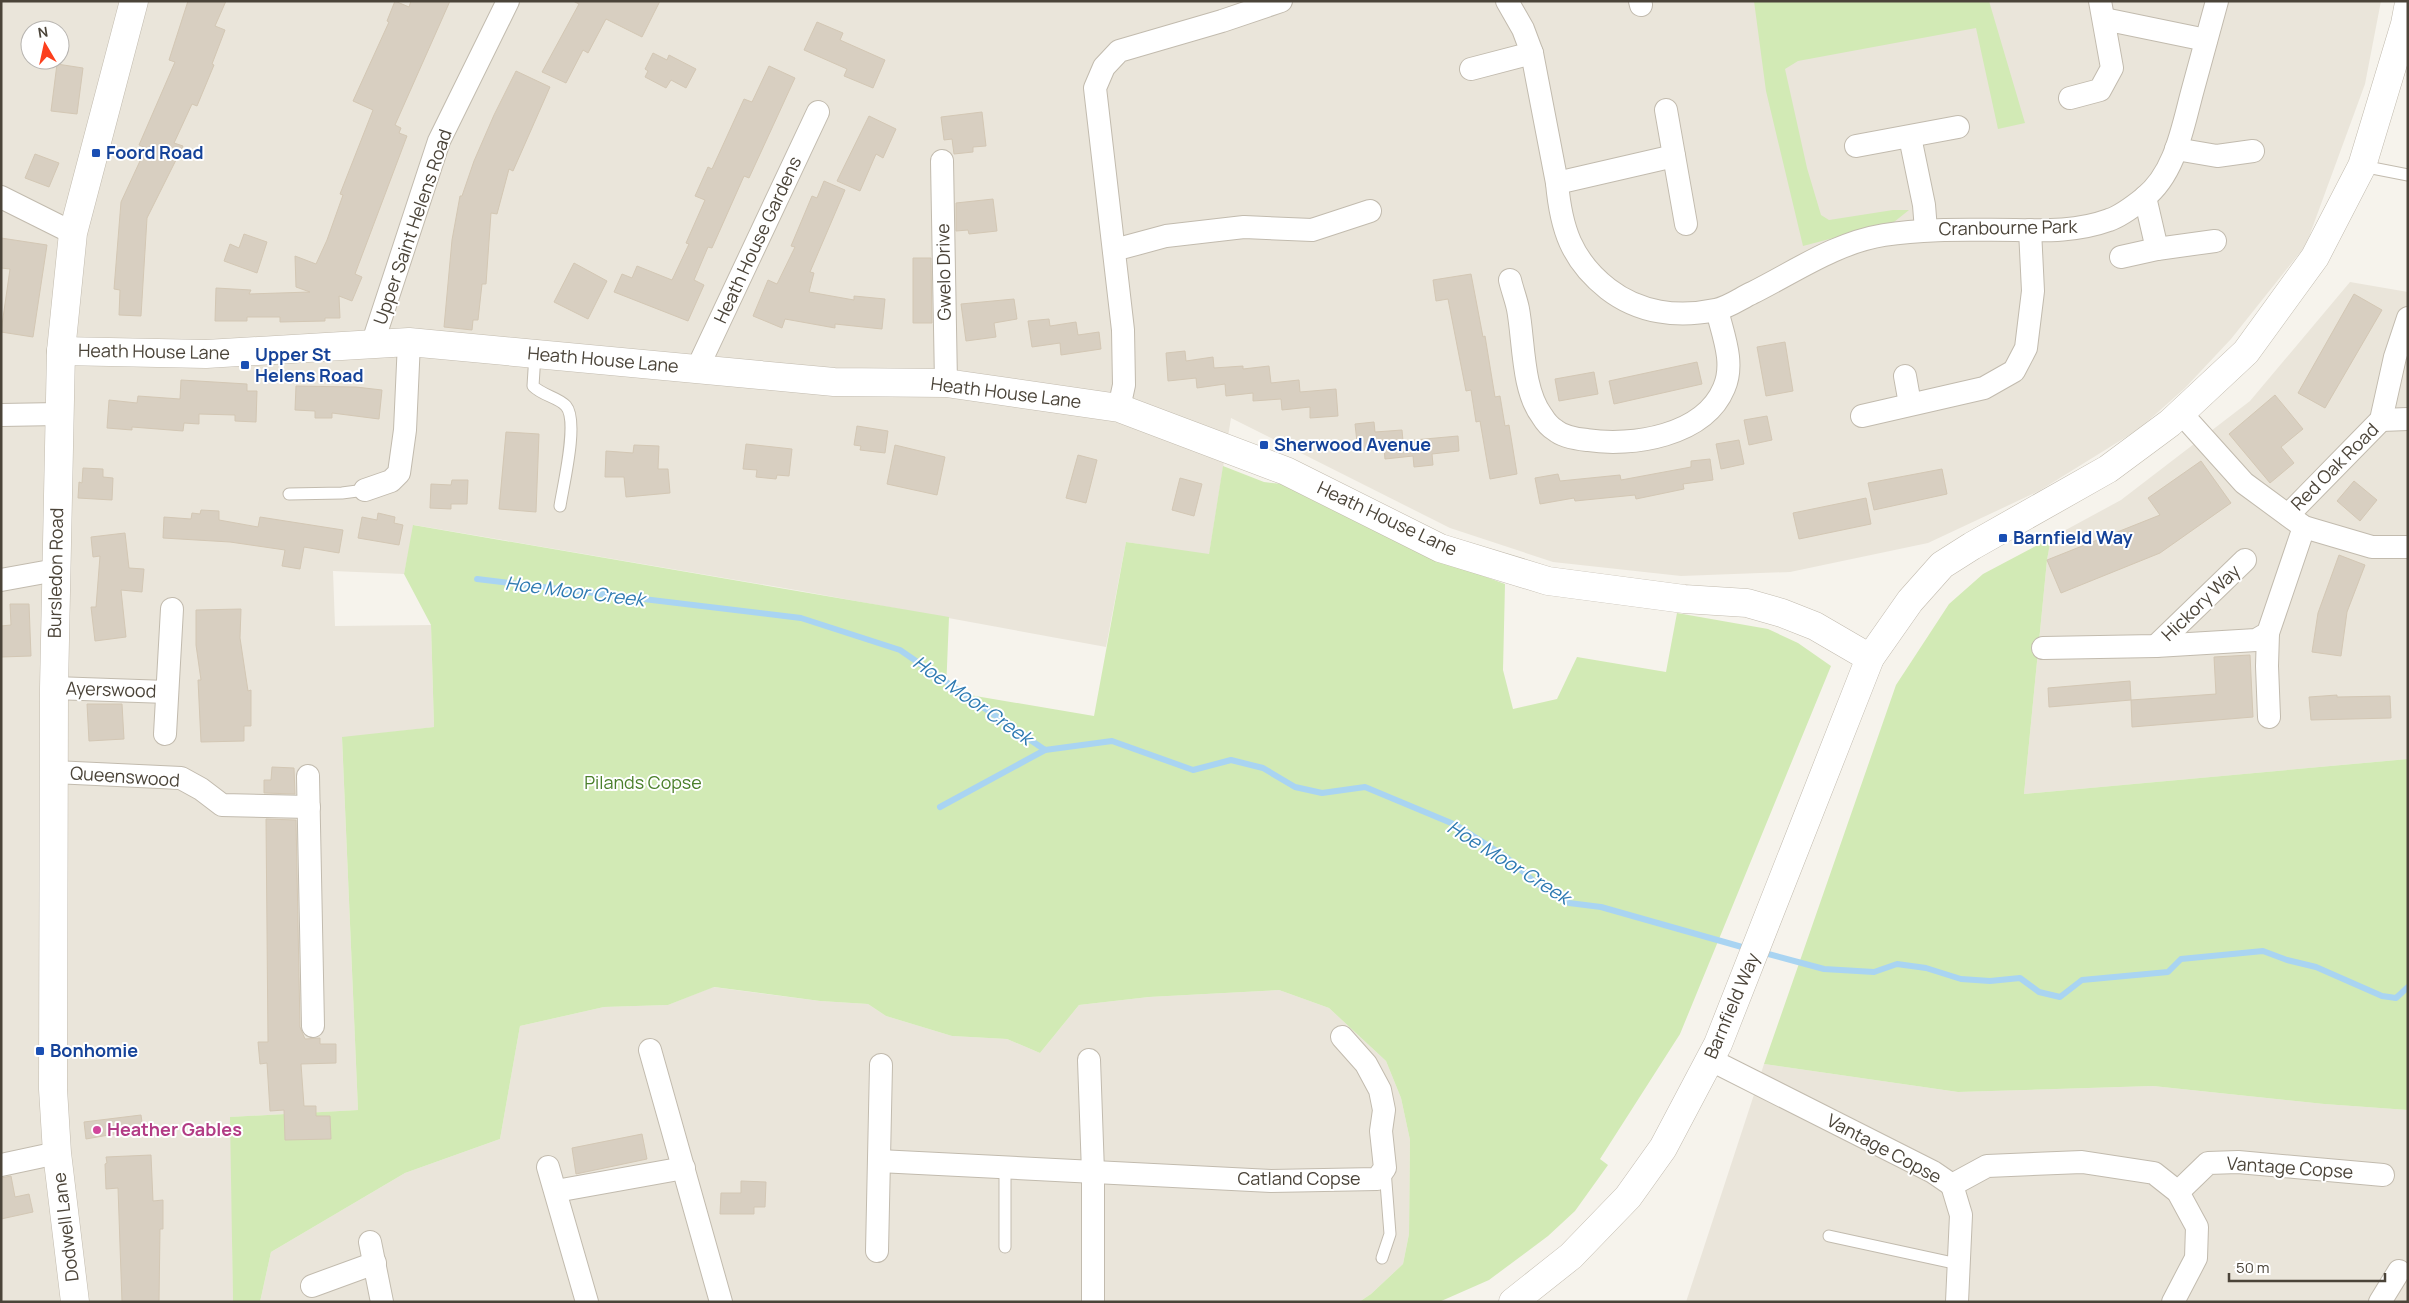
<svg xmlns="http://www.w3.org/2000/svg" width="2409" height="1303" viewBox="0 0 2409 1303" font-family="Manrope,sans-serif">
	<rect width="100%" height="100%" fill="#f6f3ec"/>
	<g fill="#eae5da" fill-rule="evenodd">
		<path d="M 1,1 L 2381,1 L 2365,84 L 2306,245 L 2231,339 L 2185,388 L 2139,429 L 2039,491 L 1928,543 L 1790,572 L 1681,576 L 1553,562 L 1450,528 L 1231,418 L 1209,555 L 1126,542 L 1106,647 L 801,591 L 414,525 L 404,574 L 333,571 L 335,626 L 431,625 L 434,727 L 342,738 L 358,1110 L 231,1117 L 233,1302 L 1,1302 ZM 30,30 L 60,30 L 60,60 L 30,60 Z"/>
		<path d="M 2350,282 L 2408,292 L 2408,759 L 2024,794 L 2047,560 L 2051,538 L 2121,500 L 2250,401 Z"/>
		<path d="M 713,987 L 820,1001 L 868,1004 L 886,1016 L 952,1036 L 1007,1039 L 1040,1053 L 1079,1005 L 1149,997 L 1279,990 L 1329,1008 L 1386,1061 L 1401,1098 L 1410,1140 L 1409,1234 L 1403,1264 L 1371,1294 L 1359,1302 L 260,1302 L 271,1252 L 405,1173 L 500,1139 L 520,1026 L 604,1007 L 668,1005 Z"/>
		<path d="M 1764,1064 L 1958,1092 L 2153,1086 L 2324,1104 L 2408,1110 L 2408,1302 L 1686,1302 Z"/>
	</g>
	<g fill="#d2eab5">
		<path d="M 1754,1 L 1989,1 L 2025,123 L 1998,129 L 1976,28 L 1798,61 L 1785,69 L 1807,168 L 1821,215 L 1829,220 L 1893,210 L 1909,210 L 1894,222 L 1803,246 L 1766,91 Z"/>
		<path d="M 1223,466 L 1264,482 L 1282,484 L 1432,557 L 1505,584 L 1503,670 L 1513,709 L 1557,699 L 1577,657 L 1666,672 L 1677,613 L 1768,629 L 1798,643 L 1831,666 L 1680,1034 L 1600,1159 L 1608,1165 L 1575,1211 L 1548,1236 L 1489,1280 L 1439,1302 L 1359,1302 L 1371,1294 L 1403,1264 L 1409,1234 L 1410,1140 L 1401,1098 L 1386,1061 L 1329,1008 L 1279,990 L 1149,997 L 1079,1005 L 1040,1053 L 1007,1039 L 952,1036 L 886,1016 L 868,1004 L 820,1001 L 714,987 L 668,1005 L 604,1007 L 520,1026 L 500,1139 L 405,1173 L 271,1252 L 260,1302 L 233,1302 L 230,1117 L 358,1110 L 342,737 L 434,727 L 431,625 L 404,574 L 413,525 L 949,617 L 946,691 L 1094,716 L 1126,542 L 1209,554 Z"/>
		<path d="M 2051,538 L 2047,560 L 2024,794 L 2408,759 L 2408,1110 L 2324,1104 L 2153,1086 L 1958,1092 L 1764,1064 L 1896,685 L 1949,604 L 1983,574 Z"/>
	</g>
	<g fill="none" stroke-linecap="round" stroke-linejoin="round">
		<g stroke="#a9d4f2" stroke-width="6">
			<path d="M 477,579 L 801,618 L 900,650 L 1045,750 L 1112,741 L 1193,770 L 1231,760 L 1263,768 L 1295,787 L 1322,793 L 1365,787 L 1456,825 L 1506,857 L 1536,883 L 1569,903 L 1601,907 L 1749,949"/>
			<path d="M 940,807 L 1045,750"/>
			<path d="M 1761,952 L 1824,969 L 1874,972 L 1897,964 L 1926,968 L 1961,979 L 1990,981 L 2020,978 L 2039,992 L 2060,997 L 2082,980 L 2168,972 L 2181,959 L 2263,951 L 2287,960 L 2316,967 L 2382,996 L 2396,998 L 2408,987"/>
		</g>
	</g>
	<g fill="#d8cfc1" stroke="#d3c7b4">
		<path d="M 188,1 L 226,1 L 215,26 L 225,30 L 212,64 L 214,65 L 197,106 L 192,104 L 174,143 L 183,146 L 147,218 L 141,316 L 119,315 L 120,290 L 114,289 L 121,202 L 146,148 L 139,145 L 175,62 L 169,60 Z"/>
		<path d="M 395,1 L 409,7 L 411,1 L 450,1 L 395,125 L 401,128 L 399,133 L 407,136 L 355,274 L 362,277 L 352,301 L 339,296 L 340,318 L 325,318 L 325,321 L 280,322 L 280,317 L 247,317 L 247,321 L 215,321 L 216,288 L 251,290 L 249,294 L 310,292 L 296,287 L 295,256 L 316,264 L 327,240 L 343,195 L 340,194 L 373,110 L 353,101 L 389,22 L 387,21 Z"/>
		<path d="M 573,1 L 660,1 L 642,37 L 606,19 L 588,53 L 583,50 L 566,83 L 542,72 L 579,4 Z"/>
		<path d="M 817,22 L 843,33 L 840,40 L 885,60 L 873,88 L 844,76 L 847,69 L 804,50 Z"/>
		<path d="M 653,53 L 667,60 L 669,55 L 696,69 L 686,88 L 671,80 L 666,88 L 645,77 L 648,71 L 645,69 Z"/>
		<path d="M 57,64 L 83,68 L 77,114 L 51,111 Z"/>
		<path d="M 769,66 L 795,78 L 749,178 L 744,176 L 712,248 L 708,247 L 694,280 L 704,285 L 688,321 L 614,292 L 622,274 L 632,278 L 637,266 L 672,280 L 689,244 L 686,243 L 705,200 L 695,196 L 708,167 L 712,169 L 744,99 L 752,102 Z"/>
		<path d="M 516,71 L 550,87 L 513,171 L 509,169 L 497,214 L 491,213 L 486,284 L 482,284 L 478,320 L 473,320 L 472,330 L 444,327 L 452,240 L 460,196 L 462,196 L 474,161 L 494,115 Z"/>
		<path d="M 982,112 L 986,146 L 973,147 L 973,152 L 954,154 L 952,139 L 944,140 L 941,117 Z"/>
		<path d="M 869,116 L 896,129 L 883,158 L 876,154 L 860,191 L 837,181 Z"/>
		<path d="M 35,154 L 59,163 L 49,187 L 25,178 Z"/>
		<path d="M 824,181 L 845,190 L 810,272 L 814,273 L 809,292 L 854,300 L 854,296 L 885,299 L 882,329 L 835,324 L 835,328 L 785,319 L 782,328 L 753,316 L 768,280 L 777,284 L 795,247 L 791,246 L 812,196 L 817,198 Z"/>
		<path d="M 993,199 L 997,231 L 969,234 L 968,230 L 956,231 L 956,203 Z"/>
		<path d="M 244,234 L 267,242 L 257,273 L 224,261 L 230,244 L 239,248 Z"/>
		<path d="M 1,238 L 47,245 L 33,337 L 1,332 L 10,269 L 1,268 Z"/>
		<path d="M 913,258 L 931,258 L 932,323 L 913,323 Z"/>
		<path d="M 574,263 L 607,281 L 588,319 L 554,302 Z"/>
		<path d="M 1471,274 L 1483,337 L 1485,336 L 1495,397 L 1500,396 L 1505,426 L 1509,425 L 1517,474 L 1490,479 L 1480,421 L 1476,422 L 1471,390 L 1466,391 L 1448,299 L 1436,301 L 1433,280 Z"/>
		<path d="M 2354,294 L 2382,310 L 2325,408 L 2298,393 Z"/>
		<path d="M 1014,299 L 1017,319 L 994,323 L 996,337 L 966,341 L 961,304 Z"/>
		<path d="M 1049,319 L 1050,326 L 1076,322 L 1078,335 L 1099,332 L 1101,349 L 1061,355 L 1060,343 L 1032,347 L 1028,321 Z"/>
		<path d="M 1785,342 L 1793,391 L 1766,396 L 1757,347 Z"/>
		<path d="M 1185,351 L 1186,361 L 1213,357 L 1214,368 L 1243,366 L 1243,369 L 1269,366 L 1271,383 L 1299,380 L 1300,392 L 1336,389 L 1338,416 L 1310,418 L 1310,407 L 1282,410 L 1281,399 L 1253,401 L 1253,393 L 1226,396 L 1225,384 L 1197,388 L 1196,378 L 1168,381 L 1166,353 Z"/>
		<path d="M 1697,362 L 1702,384 L 1614,404 L 1609,381 Z"/>
		<path d="M 1594,372 L 1598,394 L 1559,401 L 1555,379 Z"/>
		<path d="M 181,380 L 247,384 L 247,391 L 257,391 L 256,422 L 235,421 L 235,415 L 199,414 L 199,424 L 184,423 L 183,431 L 132,427 L 132,430 L 107,428 L 109,400 L 137,403 L 138,396 L 180,399 Z"/>
		<path d="M 296,386 L 356,387 L 382,390 L 379,419 L 332,413 L 332,418 L 315,418 L 315,411 L 295,410 Z"/>
		<path d="M 2275,395 L 2303,429 L 2281,447 L 2294,463 L 2270,483 L 2229,434 Z"/>
		<path d="M 1767,416 L 1772,440 L 1749,445 L 1744,420 Z"/>
		<path d="M 1374,422 L 1375,432 L 1402,430 L 1403,441 L 1458,436 L 1459,451 L 1432,454 L 1433,465 L 1414,467 L 1413,456 L 1385,459 L 1384,448 L 1358,451 L 1355,424 Z"/>
		<path d="M 857,426 L 888,431 L 885,453 L 860,450 L 861,446 L 854,445 Z"/>
		<path d="M 506,432 L 539,434 L 536,512 L 499,509 Z"/>
		<path d="M 1739,440 L 1744,464 L 1721,469 L 1716,444 Z"/>
		<path d="M 746,444 L 792,449 L 789,476 L 777,475 L 776,479 L 756,477 L 757,470 L 743,469 Z"/>
		<path d="M 634,445 L 659,446 L 658,469 L 668,469 L 670,493 L 626,497 L 624,477 L 605,477 L 606,451 L 633,453 Z"/>
		<path d="M 895,445 L 945,457 L 937,495 L 887,484 Z"/>
		<path d="M 1078,455 L 1097,460 L 1086,503 L 1066,498 Z"/>
		<path d="M 1710,459 L 1713,480 L 1683,484 L 1684,489 L 1636,499 L 1635,495 L 1575,501 L 1574,498 L 1540,504 L 1535,478 L 1558,474 L 1560,481 L 1620,475 L 1621,480 L 1691,467 L 1691,461 Z"/>
		<path d="M 2201,461 L 2231,503 L 2160,553 L 2061,593 L 2047,560 L 2160,515 L 2148,498 Z"/>
		<path d="M 83,468 L 103,469 L 103,477 L 113,478 L 112,500 L 78,498 L 79,482 L 82,483 Z"/>
		<path d="M 1942,469 L 1947,494 L 1874,510 L 1868,483 Z"/>
		<path d="M 1180,478 L 1202,484 L 1194,516 L 1172,510 Z"/>
		<path d="M 452,480 L 468,480 L 467,504 L 451,504 L 451,509 L 430,508 L 431,484 L 451,485 Z"/>
		<path d="M 2354,481 L 2377,500 L 2360,521 L 2337,501 Z"/>
		<path d="M 1866,498 L 1871,524 L 1799,539 L 1793,513 Z"/>
		<path d="M 201,510 L 219,511 L 219,520 L 258,527 L 260,517 L 343,530 L 339,553 L 304,547 L 300,569 L 282,566 L 285,550 L 230,542 L 163,538 L 164,517 L 191,519 L 192,513 L 200,514 Z"/>
		<path d="M 378,513 L 395,517 L 394,523 L 403,525 L 399,545 L 358,538 L 362,517 L 377,520 Z"/>
		<path d="M 125,533 L 129,568 L 144,569 L 142,592 L 121,590 L 126,637 L 95,641 L 91,607 L 96,607 L 100,556 L 93,557 L 91,537 Z"/>
		<path d="M 2339,555 L 2365,565 L 2347,612 L 2341,656 L 2312,652 L 2318,613 Z"/>
		<path d="M 10,604 L 29,604 L 31,656 L 1,657 L 1,626 L 11,625 Z"/>
		<path d="M 241,609 L 240,638 L 248,691 L 251,690 L 251,726 L 244,726 L 244,741 L 201,742 L 198,680 L 201,680 L 196,645 L 196,610 Z"/>
		<path d="M 2250,655 L 2253,717 L 2132,727 L 2131,700 L 2216,694 L 2214,657 Z"/>
		<path d="M 2130,681 L 2131,700 L 2049,707 L 2048,688 Z"/>
		<path d="M 2337,695 L 2337,697 L 2390,696 L 2391,718 L 2311,720 L 2309,697 Z"/>
		<path d="M 87,704 L 122,704 L 124,739 L 89,741 Z"/>
		<path d="M 272,767 L 294,768 L 295,794 L 264,793 L 264,780 L 271,780 Z"/>
		<path d="M 266,819 L 296,820 L 300,1027 L 305,1039 L 320,1038 L 320,1044 L 336,1044 L 336,1063 L 301,1064 L 304,1106 L 316,1106 L 316,1116 L 330,1116 L 331,1139 L 285,1140 L 284,1110 L 270,1111 L 267,1063 L 260,1064 L 258,1042 L 268,1042 Z"/>
		<path d="M 141,1115 L 143,1129 L 86,1139 L 84,1122 Z"/>
		<path d="M 642,1134 L 647,1159 L 576,1174 L 572,1148 Z"/>
		<path d="M 151,1155 L 153,1201 L 163,1200 L 163,1229 L 160,1229 L 159,1302 L 122,1302 L 118,1188 L 106,1189 L 105,1164 L 107,1163 L 106,1157 Z"/>
		<path d="M 11,1176 L 15,1197 L 29,1194 L 33,1212 L 1,1219 L 1,1178 Z"/>
		<path d="M 741,1181 L 766,1182 L 765,1207 L 754,1207 L 754,1214 L 720,1214 L 721,1193 L 741,1193 Z"/>
	</g>
	<g fill="none" stroke-linecap="round" stroke-linejoin="round">
		<g stroke="#c2bbae" stroke-width="13">
			<g id="service">
				<path d="M 2362,166 L 2408,175"/>
				<path d="M 535,354 L 533,386 C 543,396 558,397 566,406 C 579,421 563,486 560,506"/>
				<path d="M 289,494 L 342,493 L 365,490"/>
				<path d="M 1005,1168 L 1005,1247"/>
				<path d="M 1829,1236 L 1958,1264"/>
				<path d="M 1382,1258 L 1390,1234 L 1385,1170"/>
			</g>
		</g>
		<g stroke="#c2bbae" stroke-width="24">
			<g id="minor">
				<path d="M 1507,1 L 1523,29 L 1532,53 L 1557,183 C 1561,228 1571,260 1608,289 C 1639,313 1678,318 1715,310 C 1728,308 1741,298 1752,293 C 1796,271 1835,243 1884,235 C 1927,228 1972,230 2015,230 C 2047,231 2079,231 2109,220 C 2121,216 2134,206 2144,198 C 2176,173 2183,125 2193,89 C 2201,60 2209,30 2217,1"/>
				<path d="M 1640,1 L 1641,5"/>
				<path d="M 2104,19 L 2206,40"/>
				<path d="M 1471,69 L 1532,53"/>
				<path d="M 2070,98 L 2100,90 L 2112,68 L 2100,1"/>
				<path d="M 1666,110 L 1686,224"/>
				<path d="M 1910,137 L 1924,205 L 1926,230"/>
				<path d="M 1856,146 L 1958,127"/>
				<path d="M 2176,149 L 2217,156 L 2253,151"/>
				<path d="M 942,161 L 946,383"/>
				<path d="M 1557,183 L 1674,156"/>
				<path d="M 1,197 L 73,233"/>
				<path d="M 2145,197 L 2157,249"/>
				<path d="M 1114,250 L 1166,236 L 1244,227 L 1312,230 L 1370,211"/>
				<path d="M 2121,257 L 2157,249 L 2215,241"/>
				<path d="M 1510,280 C 1512,289 1516,299 1518,309 C 1524,341 1522,390 1542,416 C 1545,421 1550,427 1555,430 C 1563,437 1577,439 1587,440 C 1632,447 1704,436 1724,388 C 1735,363 1723,335 1717,310"/>
				<path d="M 372,345 L 439,141 L 508,1"/>
				<path d="M 697,369 L 818,112"/>
				<path d="M 1905,376 L 1910,404"/>
				<path d="M 1119,408 L 1124,385 L 1123,330 L 1095,88 L 1104,67 L 1119,51 L 1222,21 L 1281,1"/>
				<path d="M 2181,413 L 2244,483 L 2304,527 L 2372,547 L 2408,547"/>
				<path d="M 1,415 L 59,414"/>
				<path d="M 1862,416 L 1984,388 L 2014,371 L 2026,348 L 2033,291 L 2030,230"/>
				<path d="M 2381,420 L 2408,419"/>
				<path d="M 365,490 L 391,481 L 399,473 L 405,430 L 409,342"/>
				<path d="M 2288,515 L 2381,420 L 2395,357 L 2408,318"/>
				<path d="M 1,580 L 56,570"/>
				<path d="M 2268,633 L 2267,666 L 2269,717"/>
				<path d="M 2156,646 L 2245,560"/>
				<path d="M 2043,648 L 2156,646 L 2256,640 L 2268,633 L 2304,527"/>
				<path d="M 54,688 L 167,692"/>
				<path d="M 165,734 L 172,609"/>
				<path d="M 54,772 L 181,778 L 201,789 L 222,805 L 309,807"/>
				<path d="M 308,776 L 313,1026"/>
				<path d="M 650,1050 L 721,1302"/>
				<path d="M 1089,1060 L 1093,1172 L 1093,1302"/>
				<path d="M 1711,1060 L 1933,1172 L 1952,1185"/>
				<path d="M 879,1161 L 1271,1181 L 1377,1179 L 1385,1168 L 1381,1131 L 1384,1110 L 1380,1090 L 1366,1064 L 1342,1037"/>
				<path d="M 1,1165 L 57,1153"/>
				<path d="M 548,1167 L 587,1302"/>
				<path d="M 1952,1185 L 1987,1166 L 2082,1162 L 2154,1173 L 2178,1192 L 2197,1227 L 2196,1258 L 2173,1302"/>
				<path d="M 1952,1185 L 1961,1215 L 1957,1302"/>
				<path d="M 556,1191 L 684,1168"/>
				<path d="M 2178,1192 L 2208,1163 L 2238,1162 L 2383,1175"/>
				<path d="M 370,1242 L 382,1302"/>
				<path d="M 877,1251 L 881,1065"/>
				<path d="M 312,1286 L 375,1263"/>
				<path d="M 2380,1302 L 2399,1271"/>
			</g>
		</g>
		<g stroke="#c2bbae" stroke-width="29">
			<g id="tertiary">
				<path d="M 61,351 L 206,354 L 409,342 L 834,382 L 946,383 L 1119,408 L 1286,471 L 1440,548 L 1548,581 L 1684,599 L 1747,603 L 1782,613 L 1815,626 L 1870,658"/>
				<path d="M 75,1302 L 57,1153 L 53,1089 L 54,688 L 61,351 L 73,233 L 134,1"/>
				<path d="M 1513,1302 L 1571,1256 L 1628,1197 L 1663,1148 L 1718,1044 L 1870,658 L 1910,601 L 1942,565 L 1972,546 L 2108,469 L 2170,423 L 2246,352 L 2315,257 L 2362,166 L 2405,24 L 2408,8"/>
			</g>
		</g>
		<use href="#service" stroke="#fff" stroke-width="11"/>
		<use href="#minor" stroke="#fff" stroke-width="22"/>
		<use href="#tertiary" stroke="#fff" stroke-width="28"/>
	</g>
	<g fill="#1a4fb4" stroke="#fff" stroke-width="2">
		<rect x="91" y="148" width="10" height="10" rx="2.5"/>
		<rect x="240" y="360" width="10" height="10" rx="2.5"/>
		<rect x="1259" y="440" width="10" height="10" rx="2.5"/>
		<rect x="1998" y="533" width="10" height="10" rx="2.5"/>
		<rect x="35" y="1046" width="10" height="10" rx="2.5"/>
	</g>
	<circle fill="#d1479c" stroke="#fff" stroke-width="2" cx="97" cy="1130" r="5"/>
	<g text-anchor="middle" stroke-width="4" stroke-linejoin="round" paint-order="stroke">
		<g font-size="18" font-weight="bold" fill="#164399" stroke="#fff" text-anchor="start">
			<text x="106" y="159">Foord Road</text>
			<text x="255" y="361">Upper St<tspan x="255" dy="21">Helens Road</tspan></text>
			<text x="1274" y="451">Sherwood Avenue</text>
			<text x="2013" y="544">Barnfield Way</text>
			<text x="50" y="1057">Bonhomie</text>
		</g>
		<g font-size="18" fill="#4b4439" stroke="#fff">
			<text transform="translate(413 227) rotate(-71)" y="6">Upper Saint Helens Road</text>
			<text transform="translate(2008 228) rotate(-1)" y="6">Cranbourne Park</text>
			<text transform="translate(758 240) rotate(-65)" y="6">Heath House Gardens</text>
			<text transform="translate(944 272) rotate(-91)" y="6">Gwelo Drive</text>
			<text transform="translate(154 352) rotate(1)" y="6">Heath House Lane</text>
			<text transform="translate(603 360) rotate(5)" y="6">Heath House Lane</text>
			<text transform="translate(1006 393) rotate(7)" y="6">Heath House Lane</text>
			<text transform="translate(2335 467) rotate(-45)" y="6">Red Oak Road</text>
			<text transform="translate(1387 519) rotate(25)" y="6">Heath House Lane</text>
			<text transform="translate(56 573) rotate(-89)" y="6">Bursledon Road</text>
			<text transform="translate(2201 603) rotate(-44)" y="6">Hickory Way</text>
			<text transform="translate(111 690) rotate(2)" y="6">Ayerswood</text>
			<text transform="translate(125 777) rotate(4)" y="6">Queenswood</text>
			<text transform="translate(1732 1006) rotate(-67)" y="6">Barnfield Way</text>
			<text transform="translate(1884 1149) rotate(28)" y="6">Vantage Copse</text>
			<text transform="translate(2290 1168) rotate(4)" y="6">Vantage Copse</text>
			<text x="1299" y="1185">Catland Copse</text>
			<text transform="translate(66 1227) rotate(-97)" y="6">Dodwell Lane</text>
		</g>
		<g font-size="18" fill="#4a7f2a" stroke="#fff">
			<text x="643" y="789">Pilands Copse</text>
		</g>
		<g font-size="18" font-weight="bold" fill="#b23c85" stroke="#fff" text-anchor="start">
			<text x="107" y="1136">Heather Gables</text>
		</g>
		<g font-size="19" font-style="italic" fill="#2e7ab2" stroke="#fff">
			<text transform="translate(575 591) rotate(7)" y="7">Hoe Moor Creek</text>
			<text transform="translate(973 700) rotate(35)" y="7">Hoe Moor Creek</text>
			<text transform="translate(1509 862) rotate(32)" y="7">Hoe Moor Creek</text>
		</g>
	</g>
	<rect width="2409" height="1303" fill="none" stroke="#4b4439" stroke-width="5"/>
	<g transform="translate(45 45) rotate(351)"><circle r="24" fill="#ffffff" stroke="#b7b4b0"/>
	<path d="M0-4L9 19L0 12L-9 19Z" fill="#fc3f1d"/>
	<text y="-8" font-size="14" font-weight="bold" text-anchor="middle" fill="#4b4439">N</text>
	</g>
	<path d="M2229 1273v8h156v-8" fill="none" stroke="#4b4439" stroke-width="2.5"/>
	<text x="2236" y="1273" font-size="15" fill="#4b4439" stroke="#ffffff" stroke-width="4" paint-order="stroke">50 m</text>
</svg>
